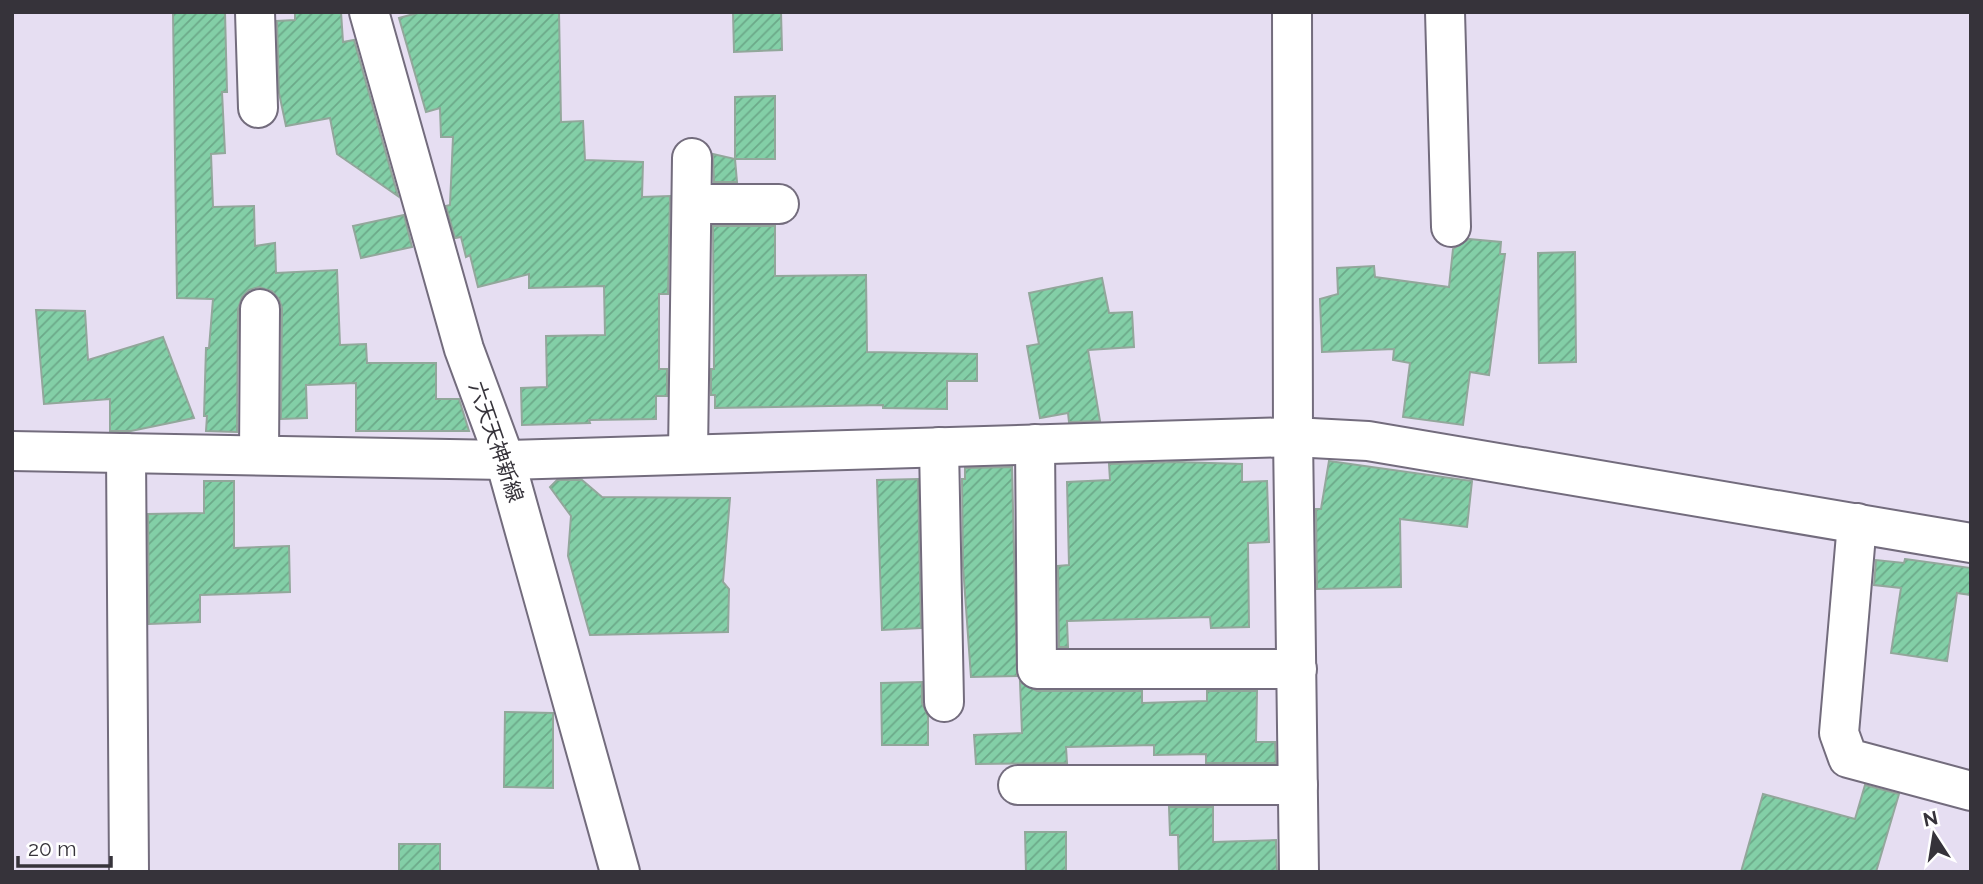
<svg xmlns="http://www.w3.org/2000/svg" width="1983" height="884" viewBox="0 0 1983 884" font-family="Raleway,'Noto Sans JP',sans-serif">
	<defs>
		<pattern id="building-hatch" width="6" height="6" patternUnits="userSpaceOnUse" patternTransform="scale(1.75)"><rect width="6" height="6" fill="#83cfa7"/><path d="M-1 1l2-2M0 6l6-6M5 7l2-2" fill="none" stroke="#6ca989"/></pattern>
	</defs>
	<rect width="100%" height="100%" fill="#e6def2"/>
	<g fill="url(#building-hatch)" stroke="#92a79b" stroke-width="2">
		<path d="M 173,12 L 225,12 L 227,92 L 222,92 L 225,153 L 211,154 L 213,207 L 254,206 L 255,246 L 275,243 L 276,273 L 337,270 L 340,345 L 366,344 L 367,363 L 436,363 L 436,399 L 459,399 L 469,431 L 356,431 L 356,383 L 306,385 L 307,418 L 281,419 L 282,308 L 279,299 L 272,291 L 259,287 L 249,290 L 242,297 L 238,309 L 237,432 L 206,431 L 207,416 L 204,416 L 206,348 L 209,348 L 213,299 L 177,298 Z"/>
		<path d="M 295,12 L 341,12 L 343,42 L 354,40 L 398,196 L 337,154 L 330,118 L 286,126 L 279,93 L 277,21 L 295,20 Z"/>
		<path d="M 421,12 L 559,12 L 561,122 L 583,121 L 585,160 L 643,162 L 642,197 L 670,196 L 668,294 L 659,294 L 659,369 L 667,369 L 667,396 L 656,396 L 656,419 L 589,420 L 590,423 L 522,425 L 521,388 L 547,387 L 546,336 L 605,335 L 604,286 L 529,288 L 529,274 L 478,287 L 470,255 L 466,257 L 461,237 L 455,238 L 446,206 L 450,205 L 453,137 L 441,137 L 440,108 L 426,112 L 399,18 Z"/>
		<path d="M 733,12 L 781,12 L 782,50 L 734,52 Z"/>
		<path d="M 775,96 L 775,159 L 735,159 L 735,97 Z"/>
		<path d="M 713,154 L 735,159 L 737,182 L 714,182 Z"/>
		<path d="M 404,215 L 412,247 L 361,258 L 353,226 Z"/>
		<path d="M 713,226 L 775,226 L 775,276 L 866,275 L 867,352 L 977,354 L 977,381 L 947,381 L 947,409 L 883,408 L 883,405 L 715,408 L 715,395 L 711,395 L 711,369 L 714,369 Z"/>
		<path d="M 1469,239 L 1501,242 L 1500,254 L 1505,254 L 1489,375 L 1470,372 L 1463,425 L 1403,417 L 1410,363 L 1393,360 L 1394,349 L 1322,352 L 1320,299 L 1338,294 L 1337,268 L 1374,266 L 1375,277 L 1449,287 L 1453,249 Z"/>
		<path d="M 1575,252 L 1576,362 L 1539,363 L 1538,253 Z"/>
		<path d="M 1102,278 L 1109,313 L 1132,312 L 1134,347 L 1088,350 L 1100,421 L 1069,422 L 1068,413 L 1040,418 L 1027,346 L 1039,344 L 1029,293 Z"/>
		<path d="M 36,310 L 85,311 L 88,360 L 163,337 L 194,418 L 131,431 L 110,431 L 110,399 L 44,404 Z"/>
		<path d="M 1329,461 L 1472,481 L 1467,527 L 1400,519 L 1401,587 L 1317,589 L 1316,509 L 1321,509 Z"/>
		<path d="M 1177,462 L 1242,464 L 1242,482 L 1267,481 L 1269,542 L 1248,543 L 1249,627 L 1211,628 L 1210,617 L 1067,621 L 1068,647 L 1059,647 L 1058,566 L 1069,565 L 1067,482 L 1110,480 L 1109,464 Z"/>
		<path d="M 1012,467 L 1017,676 L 971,677 L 963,566 L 962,479 L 965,479 L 965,468 Z"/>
		<path d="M 918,479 L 921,628 L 882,630 L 877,480 Z"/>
		<path d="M 557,480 L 582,480 L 602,497 L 730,498 L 723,582 L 729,589 L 728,632 L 590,635 L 568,556 L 571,516 L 550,487 Z"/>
		<path d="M 204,481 L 234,481 L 234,548 L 289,546 L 290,592 L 200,595 L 200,622 L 149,624 L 148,514 L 204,513 Z"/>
		<path d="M 1905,559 L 1971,568 L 1971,595 L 1957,593 L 1947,661 L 1891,653 L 1901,588 L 1874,585 L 1876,560 L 1904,563 Z"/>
		<path d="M 922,682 L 922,703 L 928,716 L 928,745 L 882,745 L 881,683 Z"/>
		<path d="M 1020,682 L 1037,691 L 1142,691 L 1142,703 L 1207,701 L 1207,691 L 1257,691 L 1256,742 L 1275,742 L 1276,763 L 1206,763 L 1206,754 L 1154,755 L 1154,745 L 1066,747 L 1067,763 L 976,764 L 974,735 L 1022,733 Z"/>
		<path d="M 505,712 L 553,713 L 553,788 L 504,787 Z"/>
		<path d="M 1865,785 L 1899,794 L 1876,872 L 1741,872 L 1763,794 L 1855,819 Z"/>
		<path d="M 1169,807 L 1213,807 L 1213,842 L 1276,840 L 1277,872 L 1179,872 L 1178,835 L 1170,835 Z"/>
		<path d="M 1025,832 L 1066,832 L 1066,872 L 1026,872 Z"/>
		<rect x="399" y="844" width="41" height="28"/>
	</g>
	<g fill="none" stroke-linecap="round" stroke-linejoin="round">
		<g stroke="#736c7d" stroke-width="42">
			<g id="minor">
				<path d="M 255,12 L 258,108"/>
				<path d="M 1292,12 L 1293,437 L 1299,872"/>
				<path d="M 1445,12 L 1451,227"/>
				<path d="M 692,204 L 779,204"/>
				<path d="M 1035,444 L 1037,669 L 1297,669"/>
				<path d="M 939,447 L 944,702"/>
				<path d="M 12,451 L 505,460 L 1293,437 L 1368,441 L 1971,543"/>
				<path d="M 126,453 L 129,872"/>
				<path d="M 688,454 L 692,158"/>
				<path d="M 259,455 L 260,309"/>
				<path d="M 1857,523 L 1839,733 L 1848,758 L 1971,791"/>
				<path d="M 1018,785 L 1298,785"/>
			</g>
		</g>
		<g stroke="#736c7d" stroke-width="42">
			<path id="major" d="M 369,12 L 464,349 L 505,460 L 620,872"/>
		</g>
		<use href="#minor" stroke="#fff" stroke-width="38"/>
		<use href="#major" stroke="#fff" stroke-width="38"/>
	</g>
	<g text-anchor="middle" stroke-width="7" stroke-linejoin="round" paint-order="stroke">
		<g font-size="21" fill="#36333a" stroke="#fff">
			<text transform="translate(496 442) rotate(71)" y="7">六天天神新線</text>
		</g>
	</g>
	<rect width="1983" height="884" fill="none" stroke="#36333a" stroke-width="28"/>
	<g transform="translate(1934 835) rotate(348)" stroke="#ffffff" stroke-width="5" paint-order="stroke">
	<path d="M0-5L12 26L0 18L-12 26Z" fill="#36333a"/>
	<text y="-10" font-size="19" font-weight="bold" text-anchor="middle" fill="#36333a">N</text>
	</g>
	<path d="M18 856v10h93v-10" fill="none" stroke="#36333a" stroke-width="3.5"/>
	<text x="28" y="856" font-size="21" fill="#36333a" stroke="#ffffff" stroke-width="5" paint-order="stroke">20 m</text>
</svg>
